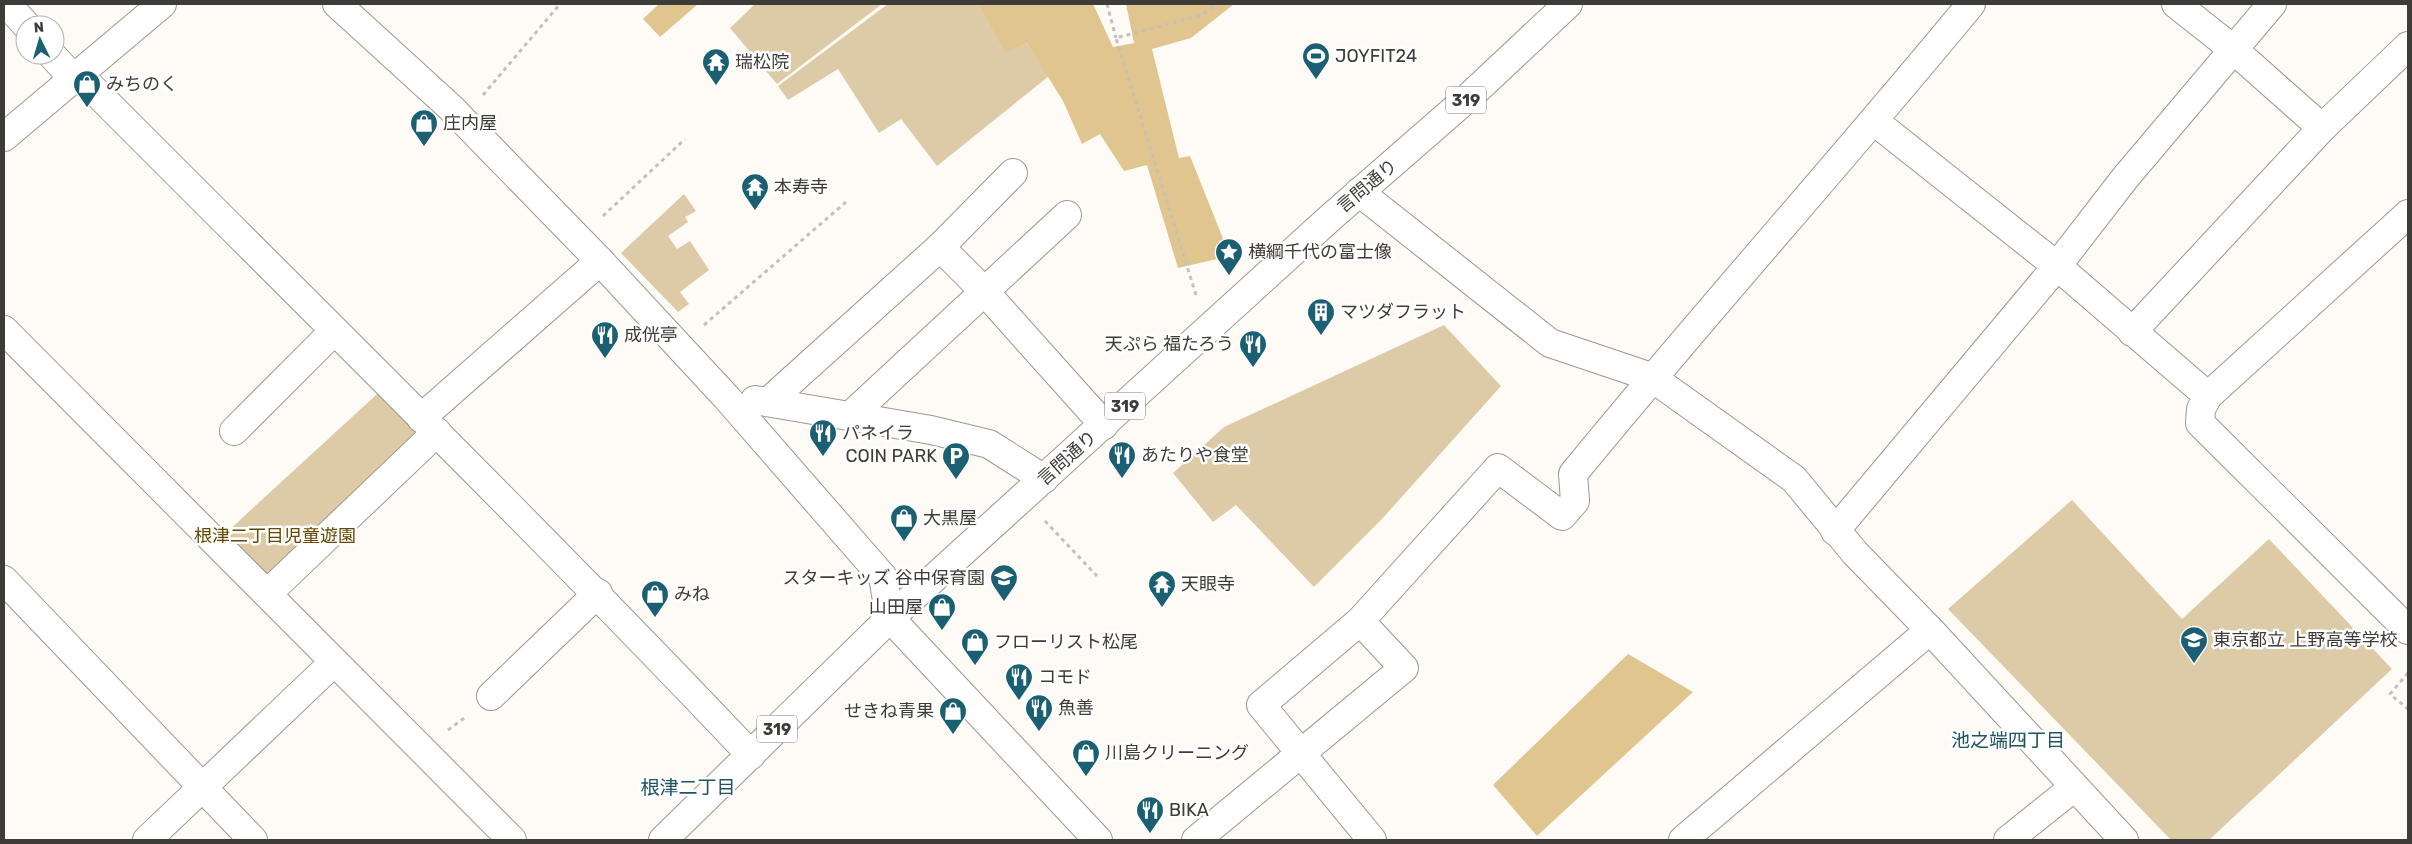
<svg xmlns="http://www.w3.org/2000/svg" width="2412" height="844" viewBox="0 0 2412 844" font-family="Rubik,'Noto Sans JP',sans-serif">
	<rect width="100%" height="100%" fill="#fefbf6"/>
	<g fill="#ddcaa6">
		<path d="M 755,4 L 882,4 L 777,84 L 730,28 Z"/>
		<path d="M 888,4 L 978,4 L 1005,52 L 1027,43 L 1049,76 L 937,166 L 901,119 L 879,133 L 838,69 L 788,100 L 778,86 Z"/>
		<path d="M 684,194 L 696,211 L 685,217 L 688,222 L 668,236 L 677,249 L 690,241 L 709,270 L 680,292 L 689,304 L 678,312 L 621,253 Z"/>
		<path d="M 1444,325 L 1501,386 L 1382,519 L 1314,587 L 1236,505 L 1213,522 L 1173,473 L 1224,427 Z"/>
		<path d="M 388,384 L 437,432 L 268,593 L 216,542 Z"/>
		<path d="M 2072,500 L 2182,619 L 2269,539 L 2392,669 L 2209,840 L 2171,840 L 1948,609 Z"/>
	</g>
	<g fill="#e1c58f">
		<path d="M 659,4 L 698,4 L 660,37 L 643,19 Z"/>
		<path d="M 978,4 L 1093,4 L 1113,47 L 1134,43 L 1126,4 L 1234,4 L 1191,38 L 1152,49 L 1179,158 L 1190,156 L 1230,256 L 1178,268 L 1147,165 L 1124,171 L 1100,134 L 1082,144 L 1063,101 L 1027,43 L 1005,53 Z"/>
		<path d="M 1628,654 L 1693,692 L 1537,836 L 1493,785 Z"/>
	</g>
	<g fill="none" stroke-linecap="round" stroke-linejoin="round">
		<g stroke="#9c978f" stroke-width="30">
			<g id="minor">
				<path d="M 7,4 L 26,25"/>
				<path d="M 337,4 L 450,107 L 600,261 L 727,398 L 883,577 L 890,618 L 1098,840"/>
				<path d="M 2176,4 L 2234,50 L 2322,128"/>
				<path d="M 52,55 L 72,77 L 87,83 C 309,306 534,526 751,755"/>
				<path d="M 1874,121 L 2057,266 L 2208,396"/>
				<path d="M 4,137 L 162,4"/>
				<path d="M 1359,192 L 1550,343 L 1651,377 L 1794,479 L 1855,553 L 1930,630 L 2124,840"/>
				<path d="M 2408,214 L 2208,396 L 2201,409 L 2200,423 L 2408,630"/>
				<path d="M 940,247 L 985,292 L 1104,425"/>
				<path d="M 4,330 L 512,840"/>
				<path d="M 2132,332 L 2322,128 L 2408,46"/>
				<path d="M 755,400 L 931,430 L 989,444 L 1044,479"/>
				<path d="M 769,401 L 940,247 L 1013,173"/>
				<path d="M 850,416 L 1067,215"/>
				<path d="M 421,418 L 600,261"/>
				<path d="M 234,431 L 334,331"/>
				<path d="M 1835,531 L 2057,266 L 2125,178 L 2272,4"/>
				<path d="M 4,580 L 253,840"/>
				<path d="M 268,593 L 437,432"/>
				<path d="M 491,696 L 598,593"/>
				<path d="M 147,840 L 333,663"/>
				<path d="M 1196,840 L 1404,668 L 1360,621"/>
				<path d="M 1372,840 L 1261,705 L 1360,621 L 1498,468 L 1562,516 L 1575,501 L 1573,474 C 1703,315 1841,162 1971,4"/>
				<path d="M 1683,840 L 1930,630"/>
				<path d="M 2008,840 L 2073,788"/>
			</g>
		</g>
		<g stroke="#9c978f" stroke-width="30">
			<path id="major" d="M 663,840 L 890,618 L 1330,218 L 1471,95 L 1568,4"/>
		</g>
		<g stroke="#c4c1bd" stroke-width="3" stroke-dasharray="4 4" stroke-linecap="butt">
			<path d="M 1107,4 L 1116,38"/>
			<path d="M 483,95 L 560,4"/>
			<path d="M 603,216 L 685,139"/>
			<path d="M 1196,295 L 1116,38 L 1202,15 L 1216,4"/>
			<path d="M 704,325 L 846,202"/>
			<path d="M 1045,521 L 1097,576"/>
			<path d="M 2408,673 L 2390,694 L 2408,709"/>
			<path d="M 448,730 L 467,716"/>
		</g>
		<use href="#minor" stroke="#fff" stroke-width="28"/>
		<use href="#major" stroke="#fff" stroke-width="28"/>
	</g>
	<defs>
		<g id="stadium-pin" transform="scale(1.4375)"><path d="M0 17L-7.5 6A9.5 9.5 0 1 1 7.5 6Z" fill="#1b6072" stroke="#fff"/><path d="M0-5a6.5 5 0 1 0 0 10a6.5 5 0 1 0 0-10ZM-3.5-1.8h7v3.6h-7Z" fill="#fff"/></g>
		<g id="temple-pin" transform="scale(1.4375)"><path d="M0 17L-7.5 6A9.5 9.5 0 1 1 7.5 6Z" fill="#1b6072" stroke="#fff"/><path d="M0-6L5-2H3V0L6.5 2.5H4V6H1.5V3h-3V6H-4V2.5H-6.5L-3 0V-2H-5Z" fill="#fff"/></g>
		<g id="shop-pin" transform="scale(1.4375)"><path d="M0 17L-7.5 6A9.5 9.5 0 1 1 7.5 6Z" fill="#1b6072" stroke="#fff"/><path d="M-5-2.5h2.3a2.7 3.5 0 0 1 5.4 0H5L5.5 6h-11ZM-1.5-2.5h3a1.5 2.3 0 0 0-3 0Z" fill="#fff"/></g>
		<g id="sight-pin" transform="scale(1.4375)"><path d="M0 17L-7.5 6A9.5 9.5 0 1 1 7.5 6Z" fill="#1b6072" stroke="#fff"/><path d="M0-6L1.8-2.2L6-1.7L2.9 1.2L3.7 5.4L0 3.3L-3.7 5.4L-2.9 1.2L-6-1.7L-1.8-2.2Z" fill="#fff"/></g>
		<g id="building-pin" transform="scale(1.4375)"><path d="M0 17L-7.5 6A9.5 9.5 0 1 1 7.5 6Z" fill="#1b6072" stroke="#fff"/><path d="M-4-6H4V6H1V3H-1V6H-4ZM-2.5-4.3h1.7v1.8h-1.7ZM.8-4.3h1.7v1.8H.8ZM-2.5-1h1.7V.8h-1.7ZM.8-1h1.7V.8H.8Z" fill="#fff"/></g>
		<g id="restaurant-pin" transform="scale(1.4375)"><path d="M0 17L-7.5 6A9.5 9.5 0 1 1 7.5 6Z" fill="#1b6072" stroke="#fff"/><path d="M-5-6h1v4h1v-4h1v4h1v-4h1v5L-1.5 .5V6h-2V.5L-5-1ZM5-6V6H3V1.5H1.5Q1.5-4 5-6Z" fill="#fff"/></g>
		<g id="parking-pin" transform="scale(1.4375)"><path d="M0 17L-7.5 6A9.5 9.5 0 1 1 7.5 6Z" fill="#1b6072" stroke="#fff"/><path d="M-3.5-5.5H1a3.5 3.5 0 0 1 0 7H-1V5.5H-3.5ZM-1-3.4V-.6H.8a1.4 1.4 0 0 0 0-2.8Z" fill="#fff"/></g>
		<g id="school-pin" transform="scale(1.4375)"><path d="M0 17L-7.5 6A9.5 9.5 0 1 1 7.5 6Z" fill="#1b6072" stroke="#fff"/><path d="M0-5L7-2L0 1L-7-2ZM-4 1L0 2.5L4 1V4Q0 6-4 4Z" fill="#fff"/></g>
	</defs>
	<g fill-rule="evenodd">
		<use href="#stadium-pin" x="1316" y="56"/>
		<use href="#temple-pin" x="716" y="62"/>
		<use href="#shop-pin" x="87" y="84"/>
		<use href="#shop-pin" x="424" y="123"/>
		<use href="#temple-pin" x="755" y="187"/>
		<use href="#sight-pin" x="1229" y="252"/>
		<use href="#building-pin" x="1321" y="312"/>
		<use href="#restaurant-pin" x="605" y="335"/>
		<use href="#restaurant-pin" x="1253" y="344"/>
		<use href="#restaurant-pin" x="823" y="433"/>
		<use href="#restaurant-pin" x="1122" y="455"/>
		<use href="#parking-pin" x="956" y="456"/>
		<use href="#shop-pin" x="904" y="518"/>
		<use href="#school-pin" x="1004" y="578"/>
		<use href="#temple-pin" x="1162" y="584"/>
		<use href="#shop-pin" x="655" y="594"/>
		<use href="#shop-pin" x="942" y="607"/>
		<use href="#school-pin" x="2194" y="640"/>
		<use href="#shop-pin" x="975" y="642"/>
		<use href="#restaurant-pin" x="1019" y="677"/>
		<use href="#restaurant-pin" x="1039" y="708"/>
		<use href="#shop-pin" x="953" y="711"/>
		<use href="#shop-pin" x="1086" y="753"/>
		<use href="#restaurant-pin" x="1150" y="810"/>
	</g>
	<g text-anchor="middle" stroke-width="5" stroke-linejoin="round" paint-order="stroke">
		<g fill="#fff" stroke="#787674" stroke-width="1">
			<rect x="1446" y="86.5" width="40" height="27" rx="4"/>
			<rect x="1105" y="392.5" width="40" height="27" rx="4"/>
			<rect x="757" y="715.5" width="40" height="27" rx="4"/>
		</g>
		<g font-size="16" font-weight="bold" fill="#3e3c38">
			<text x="1466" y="106">319</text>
			<text x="1125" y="412">319</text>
			<text x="777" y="735">319</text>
		</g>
		<g font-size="18" fill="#3e3c38" stroke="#fff" text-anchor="start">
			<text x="1335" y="62">JOYFIT24</text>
			<text x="735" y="68">瑞松院</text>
			<text x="106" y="90">みちのく</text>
			<text x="443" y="129">庄内屋</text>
			<text x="774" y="193">本寿寺</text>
			<text x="1248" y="258">横綱千代の富士像</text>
			<text x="1340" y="318">マツダフラット</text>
			<text x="624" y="341">成侊亭</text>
			<text x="1234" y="350" text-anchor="end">天ぷら 福たろう</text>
			<text x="842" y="439">パネイラ</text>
			<text x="1141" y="461">あたりや食堂</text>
			<text x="937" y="462" text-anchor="end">COIN PARK</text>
			<text x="923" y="524">大黒屋</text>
			<text x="985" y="584" text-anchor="end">スターキッズ 谷中保育園</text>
			<text x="1181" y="590">天眼寺</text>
			<text x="674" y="600">みね</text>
			<text x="923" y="613" text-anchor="end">山田屋</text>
			<text x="2213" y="646">東京都立 上野高等学校</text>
			<text x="994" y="648">フローリスト松尾</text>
			<text x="1038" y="683">コモド</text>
			<text x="1058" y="714">魚善</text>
			<text x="934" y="717" text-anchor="end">せきね青果</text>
			<text x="1105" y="759">川島クリーニング</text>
			<text x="1169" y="816">BIKA</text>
		</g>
		<g font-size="18" fill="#3e3c38" stroke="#fff">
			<text transform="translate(1367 186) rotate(-40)" y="6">言問通り</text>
			<text transform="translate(1067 458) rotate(-42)" y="6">言問通り</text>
		</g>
		<g font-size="18" fill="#634801" stroke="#fff">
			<text x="275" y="542">根津二丁目児童遊園</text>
		</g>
		<g font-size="19" fill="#205463" stroke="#fff">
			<text x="2008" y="747">池之端四丁目</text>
			<text x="688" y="794">根津二丁目</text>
		</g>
	</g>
	<rect width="2412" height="844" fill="none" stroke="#3e3c38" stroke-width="10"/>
	<g transform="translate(40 40) rotate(355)"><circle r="24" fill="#ffffff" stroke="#b2b1af"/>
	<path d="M0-4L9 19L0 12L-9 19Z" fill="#1b6072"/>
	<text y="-8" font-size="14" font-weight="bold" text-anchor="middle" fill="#3e3c38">N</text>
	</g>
</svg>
